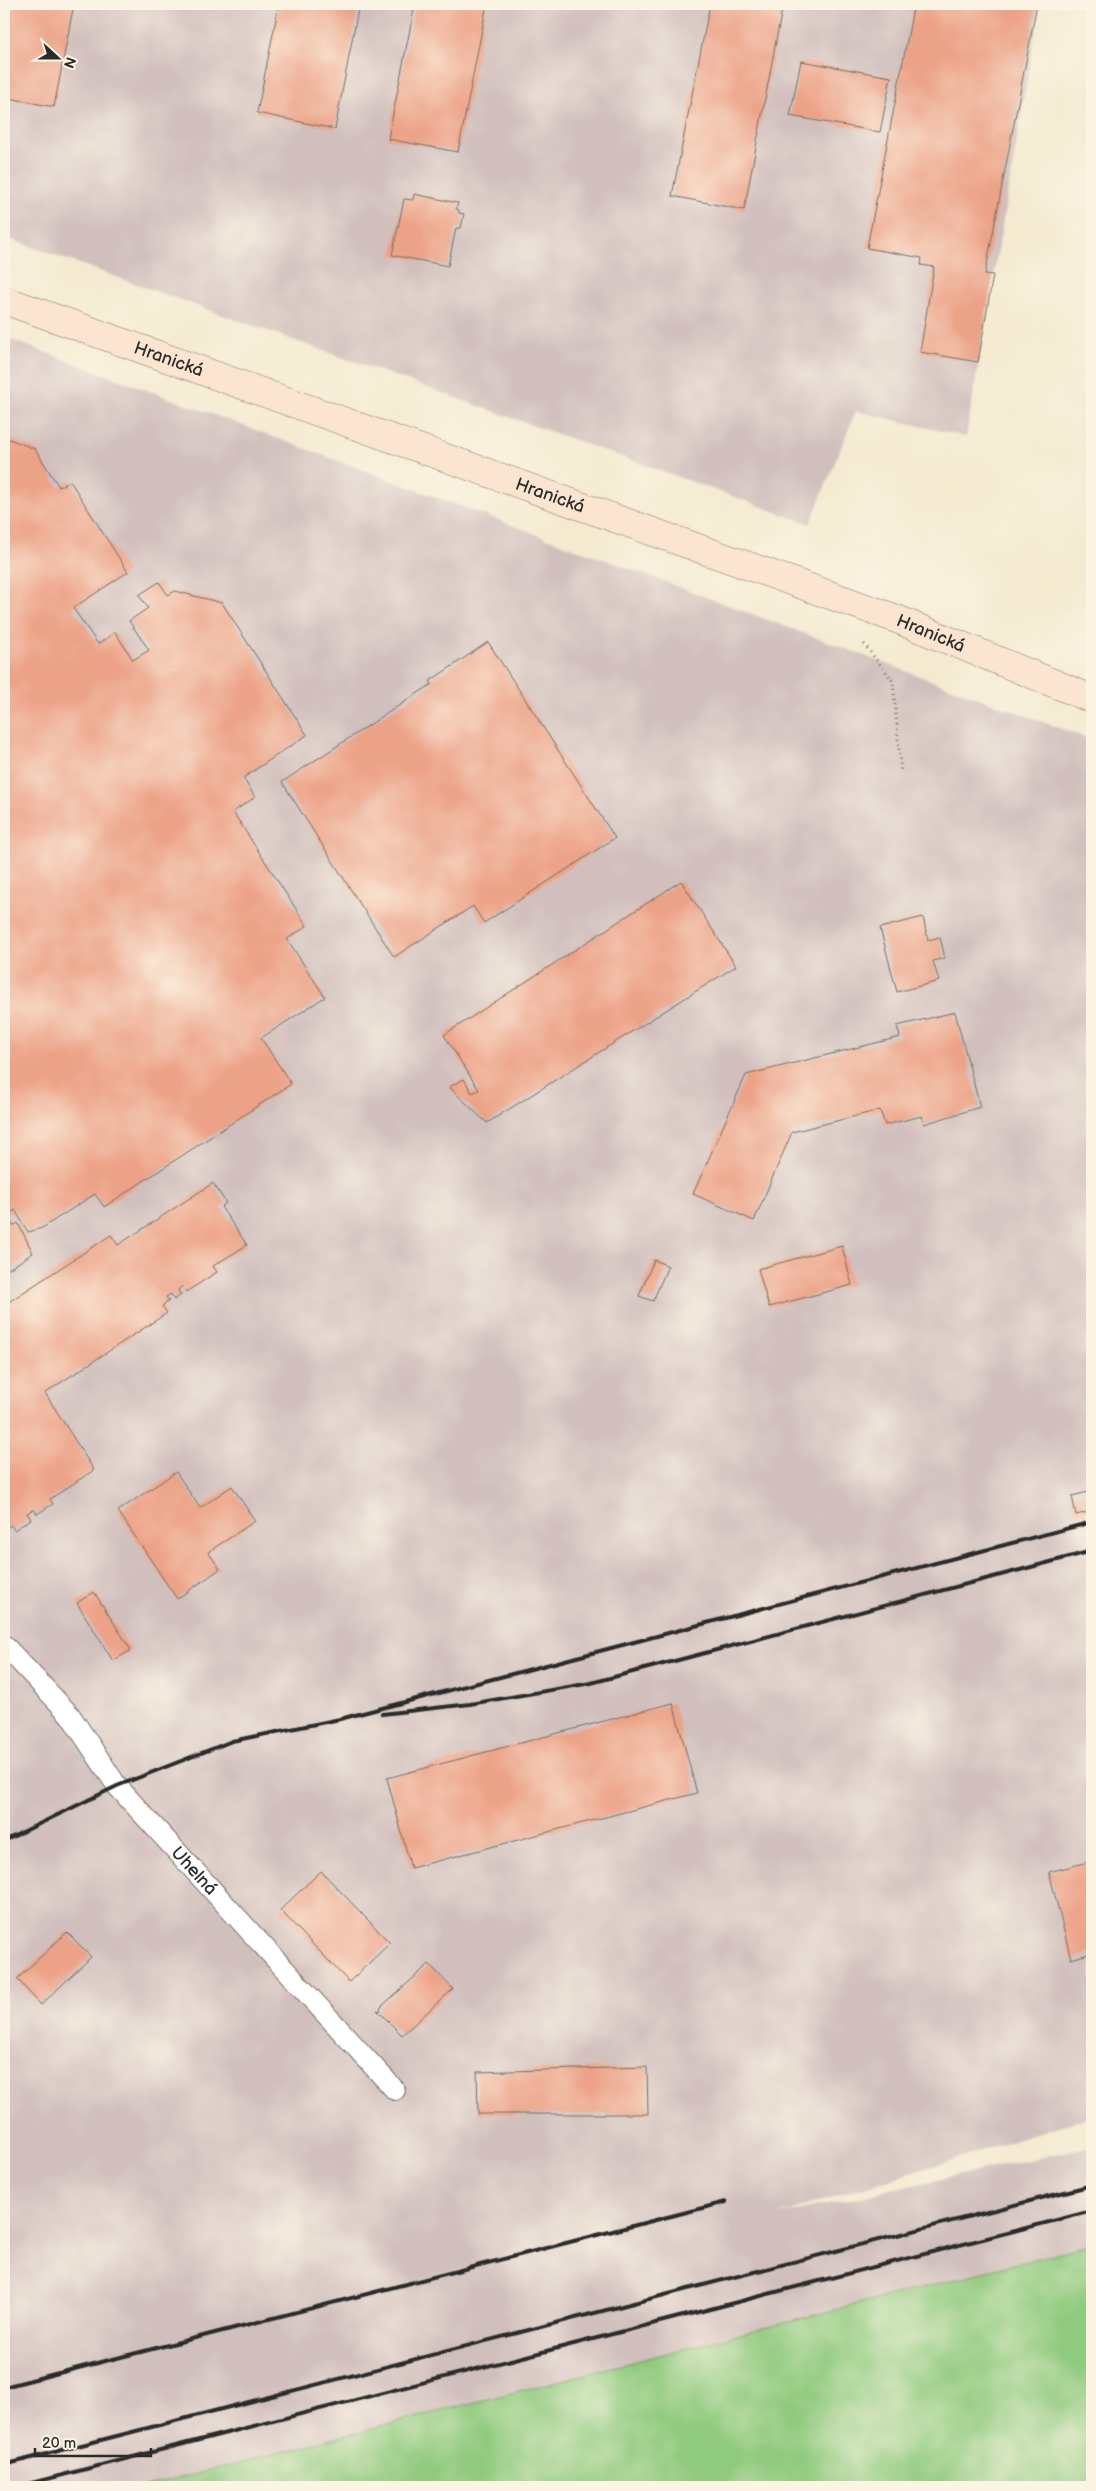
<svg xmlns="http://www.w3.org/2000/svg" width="1096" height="2491" viewBox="0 0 1096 2491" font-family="'Balsamiq Sans',sans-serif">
	<rect width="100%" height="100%" fill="#fcf5e5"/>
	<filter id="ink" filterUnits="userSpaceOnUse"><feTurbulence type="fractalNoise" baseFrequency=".02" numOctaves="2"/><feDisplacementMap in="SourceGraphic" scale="10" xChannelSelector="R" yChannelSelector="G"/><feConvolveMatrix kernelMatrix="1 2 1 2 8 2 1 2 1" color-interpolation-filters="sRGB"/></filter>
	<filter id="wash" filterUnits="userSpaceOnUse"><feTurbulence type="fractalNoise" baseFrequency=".0096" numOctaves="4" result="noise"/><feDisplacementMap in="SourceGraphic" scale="20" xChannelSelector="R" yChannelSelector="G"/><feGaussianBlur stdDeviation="1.12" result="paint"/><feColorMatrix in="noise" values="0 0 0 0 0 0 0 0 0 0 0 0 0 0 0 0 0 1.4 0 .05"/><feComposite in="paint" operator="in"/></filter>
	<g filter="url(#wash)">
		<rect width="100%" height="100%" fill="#f4ead0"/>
		<g fill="#d1bfbd">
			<path d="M 4,4 L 1040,4 L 966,437 L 856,411 L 810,524 L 4,237 Z"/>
			<path d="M 4,337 L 1092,740 L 1092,2116 L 777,2215 L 1092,2146 L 1092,2244 L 145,2487 L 4,2487 Z"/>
		</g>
		<path fill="#90ca7e" stroke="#5e7a54" d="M 1092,2244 L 1092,2487 L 145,2487 Z"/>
		<g id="blocks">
			<g fill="#eca287">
				<path d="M 4,4 L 74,4 L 54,107 L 4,97 Z"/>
				<path d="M 279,4 L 359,4 L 335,129 L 257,113 Z"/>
				<path d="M 415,4 L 487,4 L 458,152 L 388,139 Z"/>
				<path d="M 710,4 L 783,4 L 744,210 L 672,196 Z"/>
				<path d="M 914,4 L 1037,4 L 985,274 L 993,275 L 978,362 L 920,352 L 934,267 L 921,265 L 922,258 L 867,248 Z"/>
				<path d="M 801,61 L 891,77 L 880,132 L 790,116 Z"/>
				<path d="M 414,194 L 458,203 L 456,209 L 459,210 L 459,213 L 464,214 L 461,228 L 456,228 L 448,266 L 392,255 L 404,199 L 413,200 Z"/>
				<path d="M 4,437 L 35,449 L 59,487 L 70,481 L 128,572 L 73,608 L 98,644 L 115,632 L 133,660 L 149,650 L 129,621 L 148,608 L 139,595 L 159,582 L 168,595 L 175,591 L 222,603 L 307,735 L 243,778 L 255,797 L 233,812 L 307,926 L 287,939 L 325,997 L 261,1038 L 291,1084 L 104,1207 L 95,1194 L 42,1228 L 28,1232 L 15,1210 L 7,1215 L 13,1226 L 18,1223 L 33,1253 L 4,1272 Z"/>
				<path d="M 488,642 L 615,838 L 484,923 L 473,906 L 394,957 L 282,782 L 432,684 L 430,681 Z"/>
				<path d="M 681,881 L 736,966 L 487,1123 L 449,1087 L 464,1079 L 472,1093 L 479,1090 L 444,1035 Z"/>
				<path d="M 923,917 L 928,940 L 940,937 L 945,958 L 933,961 L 939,981 L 897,992 L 880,928 Z"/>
				<path d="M 955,1012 L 980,1107 L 924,1124 L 922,1116 L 885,1125 L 880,1110 L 792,1132 L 754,1221 L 693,1194 L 746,1075 L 900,1037 L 897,1026 Z"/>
				<path d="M 213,1183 L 226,1203 L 221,1207 L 247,1245 L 213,1266 L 217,1272 L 186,1292 L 182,1286 L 178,1290 L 181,1295 L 174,1300 L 171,1294 L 166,1297 L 169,1301 L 162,1306 L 167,1313 L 45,1393 L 94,1470 L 50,1499 L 53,1504 L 37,1514 L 34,1509 L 27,1513 L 31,1519 L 14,1530 L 11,1525 L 4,1529 L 4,1305 L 111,1235 L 118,1245 Z"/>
				<path d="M 842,1246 L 852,1285 L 769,1307 L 758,1269 Z"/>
				<path d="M 654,1260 L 668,1266 L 653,1301 L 639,1296 Z"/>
				<path d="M 176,1472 L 200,1508 L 232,1486 L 255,1521 L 208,1552 L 220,1569 L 177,1599 L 118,1511 Z"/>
				<path d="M 1092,1491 L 1092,1511 L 1076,1515 L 1072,1496 Z"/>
				<path d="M 94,1592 L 131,1650 L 113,1661 L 77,1603 Z"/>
				<path d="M 673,1703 L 697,1793 L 411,1868 L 387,1778 Z"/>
				<path d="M 1092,1861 L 1092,1953 L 1071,1959 L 1049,1872 Z"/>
				<path d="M 321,1871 L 390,1943 L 349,1982 L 280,1910 Z"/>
				<path d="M 67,1932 L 91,1957 L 41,2005 L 17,1979 Z"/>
				<path d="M 429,1964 L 453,1989 L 402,2035 L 377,2010 L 380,2011 L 381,2007 Z"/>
				<path d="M 647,2067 L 648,2114 L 478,2114 L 477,2072 Z"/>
			</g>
		</g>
	</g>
	<g filter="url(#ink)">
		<use href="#blocks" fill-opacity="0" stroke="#716e65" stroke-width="1"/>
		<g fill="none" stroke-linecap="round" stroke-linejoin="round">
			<g stroke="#716e65" stroke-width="22">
				<g id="lane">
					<path id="s1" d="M 4,1645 L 70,1715 L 117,1786 L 395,2090"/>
				</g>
			</g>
			<g stroke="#716e65" stroke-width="29">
				<g id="secondary">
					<path id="s2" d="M 4,300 L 894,618 L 1092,699"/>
				</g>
			</g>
			<path stroke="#716e65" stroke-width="3" stroke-dasharray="1 4" stroke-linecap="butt" d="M 864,644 L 893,681 L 901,773"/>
			<use href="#lane" stroke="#fff" stroke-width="20"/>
			<use href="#secondary" stroke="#fce5d0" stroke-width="28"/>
			<g stroke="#2b2b2b" stroke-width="4">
				<path d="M 382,1714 L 470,1704 L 591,1683 L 1092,1551"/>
				<path d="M 4,1841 L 117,1786 L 232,1741 L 340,1719 L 1092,1522"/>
				<path d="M 4,2387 L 726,2202"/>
				<path d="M 4,2465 L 1092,2185"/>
				<path d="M 16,2487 L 1092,2211"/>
			</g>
		</g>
	</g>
	<g text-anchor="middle" stroke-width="5" stroke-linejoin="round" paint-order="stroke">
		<g font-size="18" fill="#2b2b2b" stroke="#fcf5e5">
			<text dy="6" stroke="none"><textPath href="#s2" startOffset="175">Hranická</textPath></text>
			<text dy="6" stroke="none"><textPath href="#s2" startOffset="580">Hranická</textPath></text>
			<text dy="6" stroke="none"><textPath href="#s2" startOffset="985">Hranická</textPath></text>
			<text dy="6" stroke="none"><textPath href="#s1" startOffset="296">Uhelná</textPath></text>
		</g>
	</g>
	<rect width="1096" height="2491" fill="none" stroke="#fcf5e5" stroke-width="20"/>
	<g transform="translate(58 58) rotate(111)" stroke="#fcf5e5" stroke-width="4" paint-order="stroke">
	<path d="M0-4L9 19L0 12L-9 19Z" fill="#2b2b2b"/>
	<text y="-8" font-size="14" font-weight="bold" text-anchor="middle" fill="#2b2b2b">N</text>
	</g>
	<path d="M35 2448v8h116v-8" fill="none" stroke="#2b2b2b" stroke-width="2.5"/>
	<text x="42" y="2448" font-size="15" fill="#2b2b2b" stroke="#fcf5e5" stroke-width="4" paint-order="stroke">20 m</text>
</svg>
